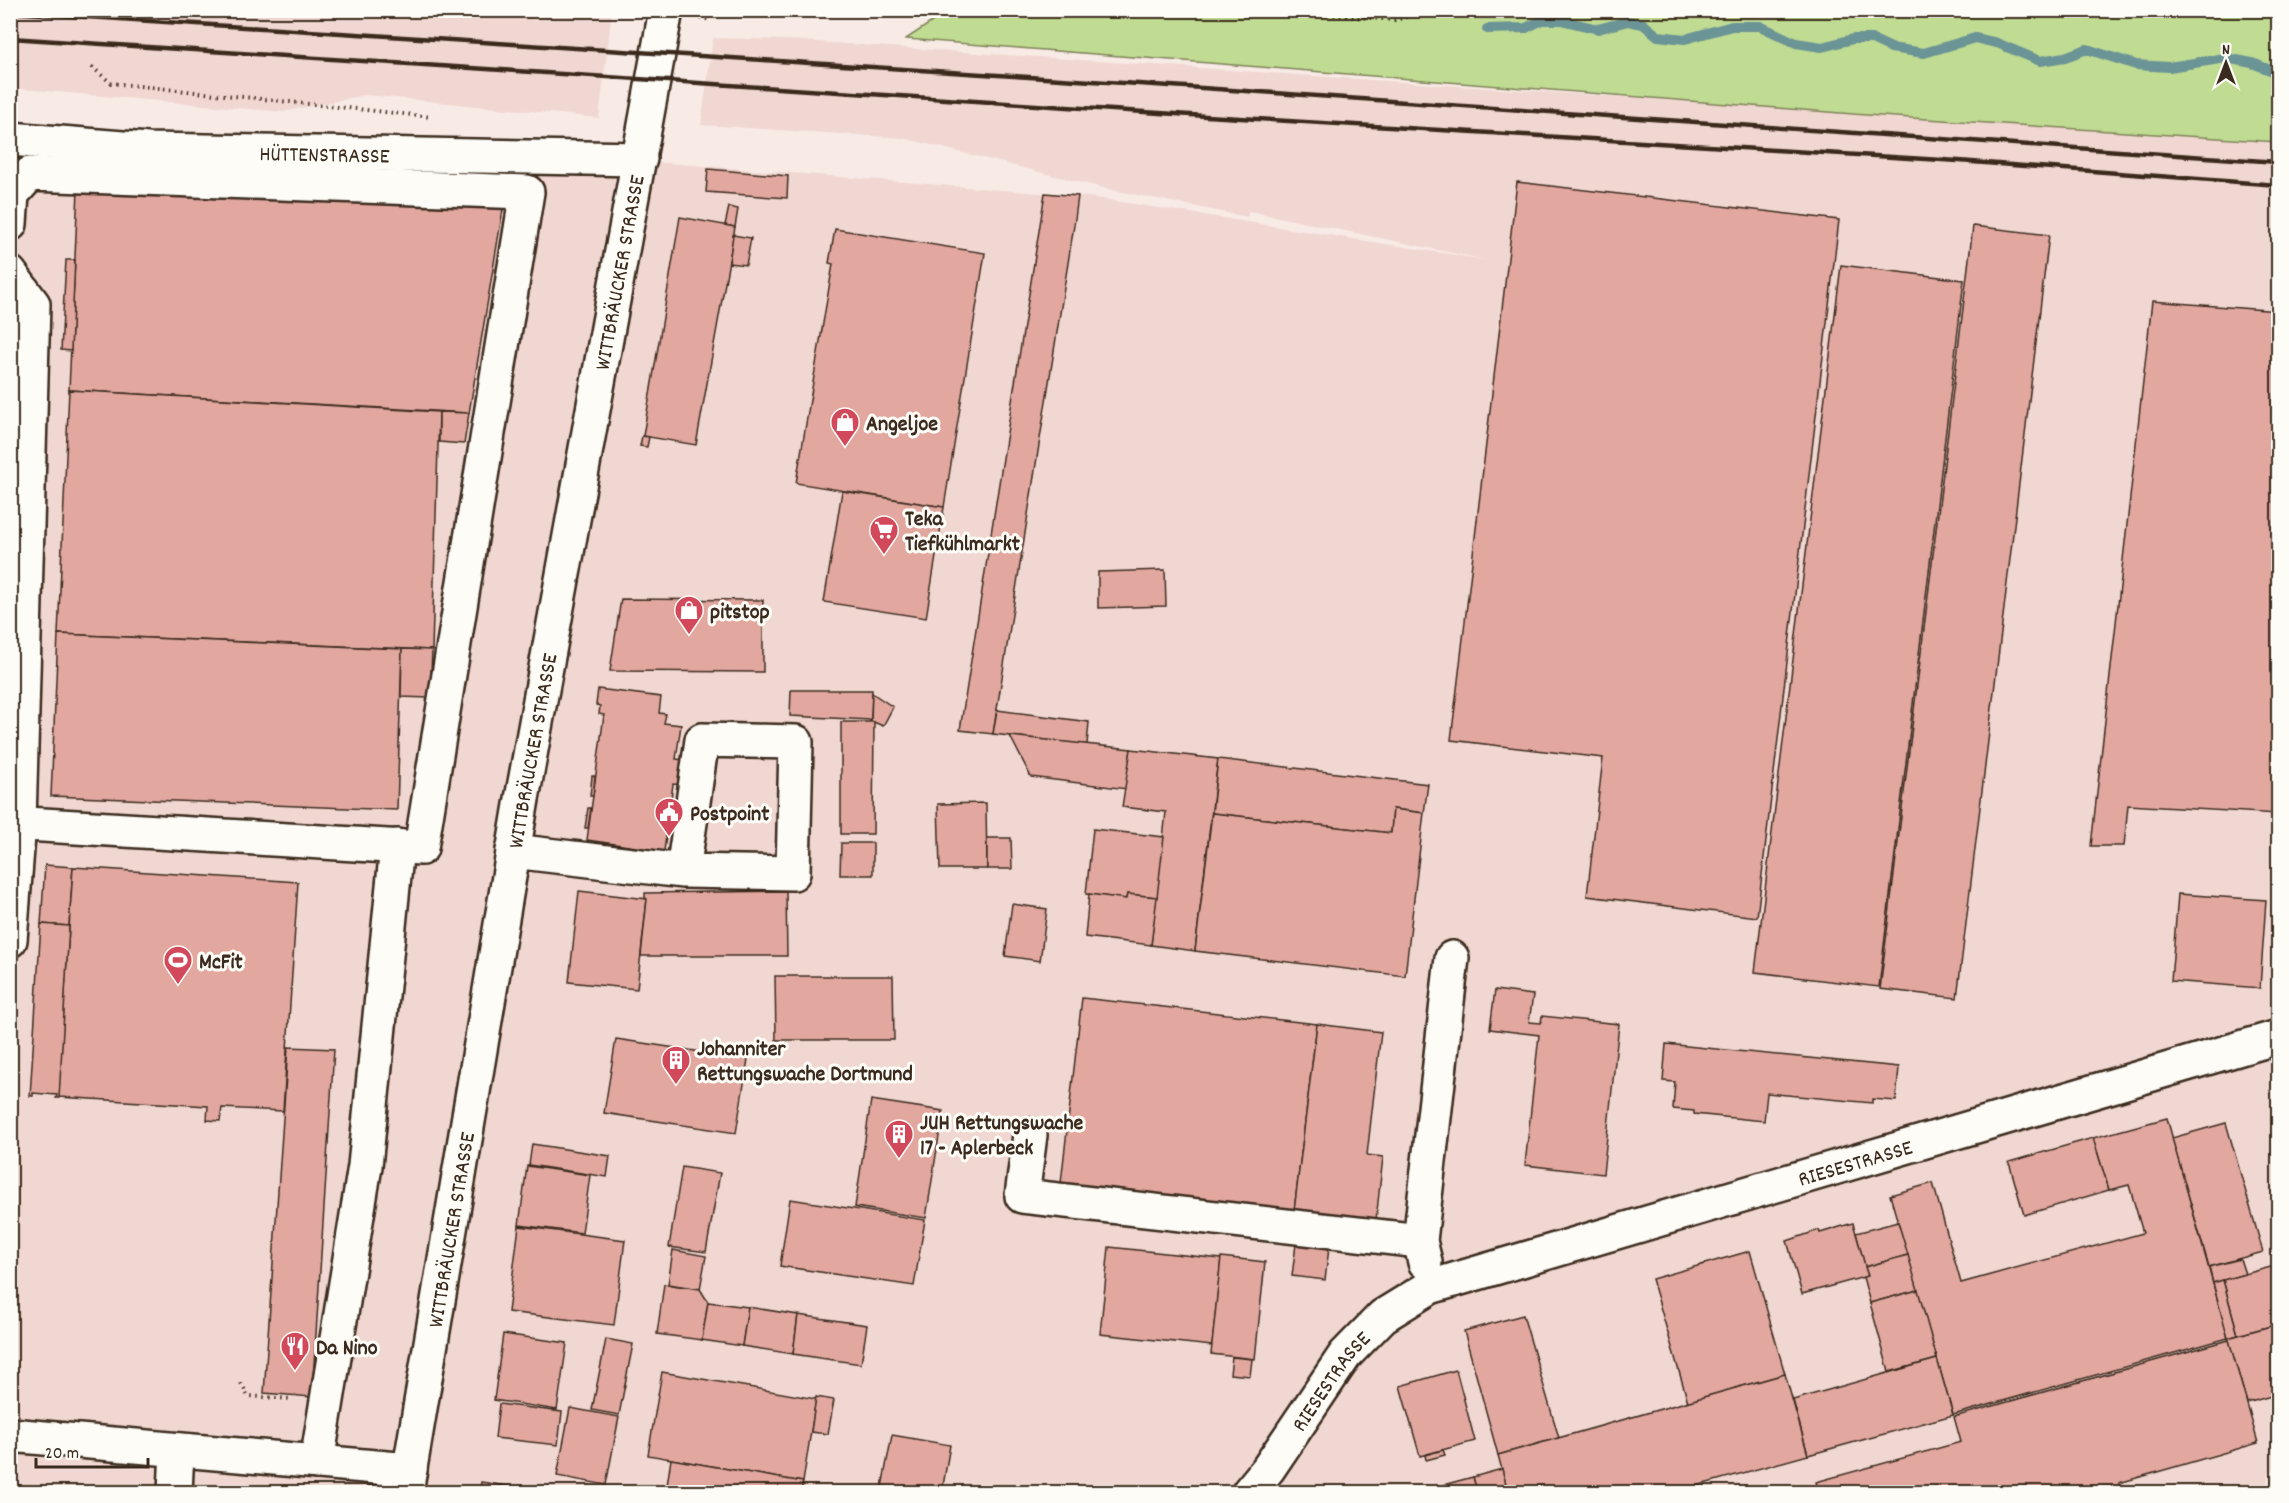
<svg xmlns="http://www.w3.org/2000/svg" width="2289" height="1503" viewBox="0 0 2289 1503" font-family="Dekko,sans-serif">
	<rect width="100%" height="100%" fill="#f8ebe6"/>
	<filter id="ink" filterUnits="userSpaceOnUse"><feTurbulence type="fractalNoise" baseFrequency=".0167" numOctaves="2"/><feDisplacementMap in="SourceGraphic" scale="12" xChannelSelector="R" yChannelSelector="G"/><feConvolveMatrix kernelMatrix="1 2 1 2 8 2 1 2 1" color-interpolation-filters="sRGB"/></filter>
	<g filter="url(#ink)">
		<g fill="#f1d7d1">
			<path d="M 10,11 L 11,10 L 612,11 L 599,118 L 365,95 L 283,112 L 11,88 Z"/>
			<path d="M 713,38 L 789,40 L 2278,142 L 2278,1469 L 2270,1472 L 2264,1492 L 11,1492 L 10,156 L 131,165 L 605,158 L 1090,197 L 1487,260 L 1249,211 L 1247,217 L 1107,189 L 903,138 L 701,125 Z"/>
		</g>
		<path fill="#c0db92" stroke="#7e8258" stroke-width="1.5" d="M 950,10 L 2278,11 L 2278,142 L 1866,115 L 906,39 Z"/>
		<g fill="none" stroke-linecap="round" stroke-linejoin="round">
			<path stroke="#6a9496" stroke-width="10" d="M 1487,29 L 1526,28 L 1542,20 L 1561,20 L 1598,29 L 1628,21 L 1643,24 L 1658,36 L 1685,39 L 1732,26 L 1760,26 L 1796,43 L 1822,47 L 1853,39 L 1872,39 L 1891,48 L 1924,53 L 1975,38 L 1997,43 L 2040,61 L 2065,57 L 2087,49 L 2136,65 L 2169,67 L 2226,58 L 2252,63 L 2278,73"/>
		</g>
		<g fill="#e2a8a0" stroke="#3b2a1e" stroke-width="1.5">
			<path d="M 708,169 L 788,176 L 787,198 L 706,192 Z"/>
			<path d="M 1517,182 L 1839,220 L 1757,917 L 1587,896 L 1603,758 L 1451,740 Z"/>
			<path d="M 78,190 L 503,209 L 469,413 L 69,390 Z"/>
			<path d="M 1045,193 L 1078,196 L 1075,219 L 993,734 L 960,730 Z"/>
			<path d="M 729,207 L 738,209 L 735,227 L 725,225 Z"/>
			<path d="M 680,217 L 735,227 L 696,445 L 643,436 Z"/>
			<path d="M 1973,226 L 2049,235 L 1957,998 L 1880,989 Z"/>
			<path d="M 835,229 L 985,253 L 944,507 L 796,483 L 833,264 L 829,263 Z"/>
			<path d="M 733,235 L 751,238 L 746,265 L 729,263 Z"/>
			<path d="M 66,260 L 75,260 L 71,351 L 61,350 Z"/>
			<path d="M 1841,265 L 1964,280 L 1879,987 L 1755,972 Z"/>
			<path d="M 2152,301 L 2278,311 L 2278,814 L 2128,805 L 2124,846 L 2091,846 Z"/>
			<path d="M 69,390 L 439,412 L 432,650 L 58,634 Z"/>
			<path d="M 439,412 L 469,413 L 464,444 L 439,442 Z"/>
			<path d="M 642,436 L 649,437 L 647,447 L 640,446 Z"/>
			<path d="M 842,491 L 944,507 L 926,618 L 824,602 Z"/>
			<path d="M 1165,570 L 1166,606 L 1098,608 L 1098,572 Z"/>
			<path d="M 621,599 L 763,600 L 763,672 L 610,671 Z"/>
			<path d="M 58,634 L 402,649 L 397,810 L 51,796 Z"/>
			<path d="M 402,649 L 432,650 L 430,698 L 401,697 Z"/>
			<path d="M 598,689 L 661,697 L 659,713 L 666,714 L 664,723 L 681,725 L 676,759 L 685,760 L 682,785 L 673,784 L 664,851 L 587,840 L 604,715 L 599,714 L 600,706 L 596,705 Z"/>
			<path d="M 791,690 L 872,690 L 871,720 L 790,716 Z"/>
			<path d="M 872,693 L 893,707 L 883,726 L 869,720 L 871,720 Z"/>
			<path d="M 997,710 L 1089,722 L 1087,745 L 993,734 Z"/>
			<path d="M 841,722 L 874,722 L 873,834 L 841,834 Z"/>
			<path d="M 1010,736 L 1131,749 L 1127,789 L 1031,777 Z"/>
			<path d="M 1131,749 L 1218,759 L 1195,951 L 1151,945 L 1166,812 L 1122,807 Z"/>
			<path d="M 1218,759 L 1428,784 L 1424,813 L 1393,809 L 1391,833 L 1212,813 Z"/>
			<path d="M 592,776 L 595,776 L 593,796 L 590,796 Z"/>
			<path d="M 986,803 L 987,869 L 940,869 L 938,804 Z"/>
			<path d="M 588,808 L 591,808 L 588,828 L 585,828 Z"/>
			<path d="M 1393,809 L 1424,813 L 1405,976 L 1195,951 L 1212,813 L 1391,833 Z"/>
			<path d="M 1093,829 L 1164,837 L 1157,897 L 1127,894 L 1126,899 L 1086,894 Z"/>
			<path d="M 987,838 L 1011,838 L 1012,869 L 987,869 Z"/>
			<path d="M 841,843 L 873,843 L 873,875 L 840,875 Z"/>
			<path d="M 45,865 L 73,867 L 69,926 L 41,924 Z"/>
			<path d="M 73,867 L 298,882 L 283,1111 L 222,1108 L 220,1121 L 207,1120 L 208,1106 L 58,1097 Z"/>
			<path d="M 579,891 L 647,899 L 637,989 L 569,982 Z"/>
			<path d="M 786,891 L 787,956 L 641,956 L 647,899 L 645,898 L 645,893 Z"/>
			<path d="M 1089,894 L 1126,899 L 1127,894 L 1157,897 L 1151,945 L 1085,937 Z"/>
			<path d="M 2178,894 L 2266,900 L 2260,988 L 2171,981 Z"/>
			<path d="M 1012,904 L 1047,909 L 1040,961 L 1005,956 Z"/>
			<path d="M 41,924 L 69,926 L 59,1098 L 56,1098 L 57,1095 L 33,1093 L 33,1096 L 30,1096 Z"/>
			<path d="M 775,976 L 893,976 L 894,1040 L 776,1040 Z"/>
			<path d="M 1495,990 L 1533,995 L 1529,1022 L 1541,1023 L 1542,1016 L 1619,1024 L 1603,1174 L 1525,1165 L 1539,1035 L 1490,1029 Z"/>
			<path d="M 1082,998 L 1317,1024 L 1294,1211 L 1061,1183 Z"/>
			<path d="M 1317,1024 L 1381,1032 L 1367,1155 L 1383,1157 L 1376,1220 L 1294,1211 Z"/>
			<path d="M 616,1039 L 748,1059 L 736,1133 L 604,1113 Z"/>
			<path d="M 1666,1044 L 1899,1067 L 1896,1101 L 1872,1099 L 1872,1103 L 1767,1093 L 1764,1121 L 1694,1114 L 1694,1111 L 1673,1109 L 1675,1082 L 1663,1081 Z"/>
			<path d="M 288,1047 L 334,1049 L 312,1397 L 264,1393 Z"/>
			<path d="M 871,1100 L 943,1111 L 926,1218 L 855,1207 Z"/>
			<path d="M 2167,1118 L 2228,1338 L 1953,1415 L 1890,1195 L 1933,1183 L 1961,1283 L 2143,1233 L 2129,1185 L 2109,1190 L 2093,1138 Z"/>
			<path d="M 2226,1123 L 2263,1252 L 2209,1267 L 2172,1138 Z"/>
			<path d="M 2093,1138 L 2109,1190 L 2024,1215 L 2009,1162 Z"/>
			<path d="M 532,1144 L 610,1156 L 607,1177 L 529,1165 Z"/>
			<path d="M 527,1166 L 590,1175 L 582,1233 L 519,1225 Z"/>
			<path d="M 682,1167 L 720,1173 L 706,1252 L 669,1247 Z"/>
			<path d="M 790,1199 L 925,1220 L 914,1286 L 780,1266 Z"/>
			<path d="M 1898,1222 L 1908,1255 L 1865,1267 L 1856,1233 Z"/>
			<path d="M 1853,1223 L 1868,1276 L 1802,1294 L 1787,1241 L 1819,1230 L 1820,1233 Z"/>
			<path d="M 519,1226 L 625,1240 L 614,1325 L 508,1312 Z"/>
			<path d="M 1296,1244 L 1329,1248 L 1325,1280 L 1292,1276 Z"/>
			<path d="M 1109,1247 L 1221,1259 L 1212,1346 L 1100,1334 Z"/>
			<path d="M 673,1250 L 706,1256 L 700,1289 L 668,1284 Z"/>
			<path d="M 1750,1251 L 1785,1374 L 1688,1402 L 1652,1279 Z"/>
			<path d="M 1908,1255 L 1918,1290 L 1870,1303 L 1863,1277 L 1868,1276 L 1865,1267 Z"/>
			<path d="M 1221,1257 L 1265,1262 L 1255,1359 L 1211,1354 Z"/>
			<path d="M 2240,1259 L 2245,1274 L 2213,1283 L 2209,1267 Z"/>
			<path d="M 2278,1265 L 2278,1324 L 2238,1335 L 2223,1280 Z"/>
			<path d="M 2223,1280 L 2238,1335 L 2228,1338 L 2213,1283 Z"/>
			<path d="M 664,1284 L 700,1289 L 708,1302 L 702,1340 L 657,1334 Z"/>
			<path d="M 1918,1290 L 1937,1359 L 1889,1372 L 1870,1303 Z"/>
			<path d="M 708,1302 L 748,1307 L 742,1346 L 702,1340 Z"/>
			<path d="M 748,1307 L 798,1315 L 793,1354 L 742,1346 Z"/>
			<path d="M 798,1315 L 867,1325 L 861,1364 L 793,1354 Z"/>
			<path d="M 1523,1315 L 1559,1438 L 1498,1455 L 1464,1331 Z"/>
			<path d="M 2278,1324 L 2278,1394 L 2247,1403 L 2228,1338 Z"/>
			<path d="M 503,1334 L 567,1343 L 557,1410 L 494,1400 Z"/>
			<path d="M 606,1339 L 633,1344 L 619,1415 L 592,1410 Z"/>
			<path d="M 2229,1340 L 2258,1443 L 2119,1483 L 2121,1492 L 1819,1492 L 1816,1482 L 1961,1442 L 1954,1417 Z"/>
			<path d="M 1232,1357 L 1252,1359 L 1250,1376 L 1230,1374 Z"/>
			<path d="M 1937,1359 L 1953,1415 L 1808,1455 L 1793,1400 Z"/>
			<path d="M 1456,1370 L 1475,1441 L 1420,1456 L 1400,1386 Z"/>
			<path d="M 662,1372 L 816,1399 L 803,1482 L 648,1455 Z"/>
			<path d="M 1785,1374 L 1808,1455 L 1675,1492 L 1508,1492 L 1498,1455 Z"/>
			<path d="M 816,1397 L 834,1400 L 828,1434 L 811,1432 Z"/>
			<path d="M 499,1404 L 562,1412 L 558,1445 L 495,1438 Z"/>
			<path d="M 570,1408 L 619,1417 L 606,1485 L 557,1476 Z"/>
			<path d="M 892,1435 L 950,1445 L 942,1492 L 881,1492 Z"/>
			<path d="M 1443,1450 L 1445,1455 L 1426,1460 L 1425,1455 Z"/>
			<path d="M 671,1459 L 803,1482 L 801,1492 L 666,1492 Z"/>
			<path d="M 1502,1469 L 1508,1492 L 1477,1492 L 1473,1477 Z"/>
			<path d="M 1473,1477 L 1477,1492 L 1417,1492 Z"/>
			<path d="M 481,1482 L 545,1492 L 479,1492 Z"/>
		</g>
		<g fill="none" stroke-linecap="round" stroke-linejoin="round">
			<g stroke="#3b2a1e" stroke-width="38">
				<g id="minor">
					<path id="s1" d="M 10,139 L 148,150 L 640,159"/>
					<path d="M 10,224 L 12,194 L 30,174 L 527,192 L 421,848 L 10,823"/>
					<path d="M 10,273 L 33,304 L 19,823 L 10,940"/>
					<path d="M 513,851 L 683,871 L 793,873 L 796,742 L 702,740 L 683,871"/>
					<path d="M 1030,1135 L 1022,1196 L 1420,1241"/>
					<path d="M 1425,1262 L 1420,1241 L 1452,958"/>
					<path d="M 10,1435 L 410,1470"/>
					<path d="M 317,1462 L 365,1166 L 397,846"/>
					<path d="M 175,1492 L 177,1450"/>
					<path id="s2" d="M 1249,1492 L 1268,1469 L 1345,1355 L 1383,1316 L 1430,1287 L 2278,1037"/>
				</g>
			</g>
			<g stroke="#3b2a1e" stroke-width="38">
				<g id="major">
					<path id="s3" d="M 406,1492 L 522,799 L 666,10"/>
				</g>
			</g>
			<g stroke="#3b2a1e" stroke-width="4" stroke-dasharray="1.5 4.5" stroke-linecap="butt">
				<path d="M 1268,10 L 1395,20 L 1433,10"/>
				<path d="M 529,18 L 529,10"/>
				<path d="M 700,18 L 711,20"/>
				<path d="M 92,67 L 111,83 L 432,117"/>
				<path d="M 241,1383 L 248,1396 L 291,1399"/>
			</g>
			<use href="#minor" stroke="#fdfcf7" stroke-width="33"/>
			<use href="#major" stroke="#fdfcf7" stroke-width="33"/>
			<g stroke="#3b2a1e" stroke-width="4.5">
				<path d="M 10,12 L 1202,88 L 2278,162"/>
				<path d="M 10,38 L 1206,116 L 1959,161 L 2278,185"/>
			</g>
		</g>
	</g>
	<defs>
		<g id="shop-pin" transform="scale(1.5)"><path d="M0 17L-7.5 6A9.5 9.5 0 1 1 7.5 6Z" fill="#d1495b" stroke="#fdfcf7"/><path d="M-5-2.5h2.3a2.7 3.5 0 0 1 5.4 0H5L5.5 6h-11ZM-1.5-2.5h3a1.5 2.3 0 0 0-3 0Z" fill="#fff"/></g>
		<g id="supermarket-pin" transform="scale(1.5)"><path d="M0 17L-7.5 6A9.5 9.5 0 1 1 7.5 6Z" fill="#d1495b" stroke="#fdfcf7"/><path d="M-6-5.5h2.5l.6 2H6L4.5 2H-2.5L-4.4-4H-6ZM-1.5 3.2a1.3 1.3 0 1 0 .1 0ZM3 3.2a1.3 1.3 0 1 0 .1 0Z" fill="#fff"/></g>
		<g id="civic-pin" transform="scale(1.5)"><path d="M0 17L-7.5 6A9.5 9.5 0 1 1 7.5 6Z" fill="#d1495b" stroke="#fdfcf7"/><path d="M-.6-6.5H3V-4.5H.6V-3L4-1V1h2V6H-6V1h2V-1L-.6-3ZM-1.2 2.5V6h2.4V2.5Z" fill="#fff"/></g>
		<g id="stadium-pin" transform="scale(1.5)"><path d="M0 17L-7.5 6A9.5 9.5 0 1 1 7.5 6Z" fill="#d1495b" stroke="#fdfcf7"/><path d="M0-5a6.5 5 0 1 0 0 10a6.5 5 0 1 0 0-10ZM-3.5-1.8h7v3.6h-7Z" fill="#fff"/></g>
		<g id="building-pin" transform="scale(1.5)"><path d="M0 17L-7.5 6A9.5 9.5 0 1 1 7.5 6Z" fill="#d1495b" stroke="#fdfcf7"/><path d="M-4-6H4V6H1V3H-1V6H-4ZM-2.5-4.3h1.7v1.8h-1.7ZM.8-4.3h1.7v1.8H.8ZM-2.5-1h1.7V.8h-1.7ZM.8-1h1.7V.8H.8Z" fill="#fff"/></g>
		<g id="restaurant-pin" transform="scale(1.5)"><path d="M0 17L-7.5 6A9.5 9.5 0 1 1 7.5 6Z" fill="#d1495b" stroke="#fdfcf7"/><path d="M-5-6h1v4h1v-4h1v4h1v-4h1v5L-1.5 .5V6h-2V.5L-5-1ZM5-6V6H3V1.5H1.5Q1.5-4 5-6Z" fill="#fff"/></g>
	</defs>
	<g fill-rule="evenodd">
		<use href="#shop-pin" x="845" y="422"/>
		<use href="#supermarket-pin" x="884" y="530"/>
		<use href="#shop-pin" x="689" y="610"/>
		<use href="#civic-pin" x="669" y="812"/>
		<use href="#stadium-pin" x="178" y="960"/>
		<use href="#building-pin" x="676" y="1060"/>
		<use href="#building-pin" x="899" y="1134"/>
		<use href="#restaurant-pin" x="295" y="1346"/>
	</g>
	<g text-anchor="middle" stroke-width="6" stroke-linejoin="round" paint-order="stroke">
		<g font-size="22" fill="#3b2a1e" stroke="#fdfcf7">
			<text dy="8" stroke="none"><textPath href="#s1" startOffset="315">HÜTTENSTRASSE</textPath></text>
			<text dy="8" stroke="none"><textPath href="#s3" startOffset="1238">WITTBRÄUCKER STRASSE</textPath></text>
			<text dy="8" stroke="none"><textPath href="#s3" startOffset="752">WITTBRÄUCKER STRASSE</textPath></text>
			<text dy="8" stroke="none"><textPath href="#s2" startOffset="720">RIESESTRASSE</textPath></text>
			<text dy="8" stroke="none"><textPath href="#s3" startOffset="266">WITTBRÄUCKER STRASSE</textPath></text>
			<text dy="8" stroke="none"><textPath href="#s2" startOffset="138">RIESESTRASSE</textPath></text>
		</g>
		<g font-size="22" font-weight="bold" fill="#3b2a1e" stroke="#fdfcf7" text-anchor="start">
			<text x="866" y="430">Angeljoe</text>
			<text x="905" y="525">Teka<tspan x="905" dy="25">Tiefkühlmarkt</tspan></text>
			<text x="710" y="618">pitstop</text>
			<text x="690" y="820">Postpoint</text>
			<text x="199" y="968">McFit</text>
			<text x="697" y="1055">Johanniter<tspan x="697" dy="25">Rettungswache Dortmund</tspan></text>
			<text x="920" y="1129">JUH Rettungswache<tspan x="920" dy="25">17 - Aplerbeck</tspan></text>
			<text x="316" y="1354">Da Nino</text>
		</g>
	</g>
	<rect width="2289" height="1503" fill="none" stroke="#fdfcf7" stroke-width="36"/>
	<rect x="18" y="18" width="2253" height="1467" fill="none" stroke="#3b2a1e" stroke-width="2" filter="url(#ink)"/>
	<g transform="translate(2226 63)" stroke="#fdfcf7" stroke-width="4.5" paint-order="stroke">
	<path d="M0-4.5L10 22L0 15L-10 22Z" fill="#3b2a1e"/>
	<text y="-9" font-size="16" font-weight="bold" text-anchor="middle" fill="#3b2a1e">N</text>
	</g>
	<path d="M36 1458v9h112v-9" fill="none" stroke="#3b2a1e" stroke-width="3"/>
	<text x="45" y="1458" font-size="18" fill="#3b2a1e" stroke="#fdfcf7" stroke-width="4.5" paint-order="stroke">20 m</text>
</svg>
